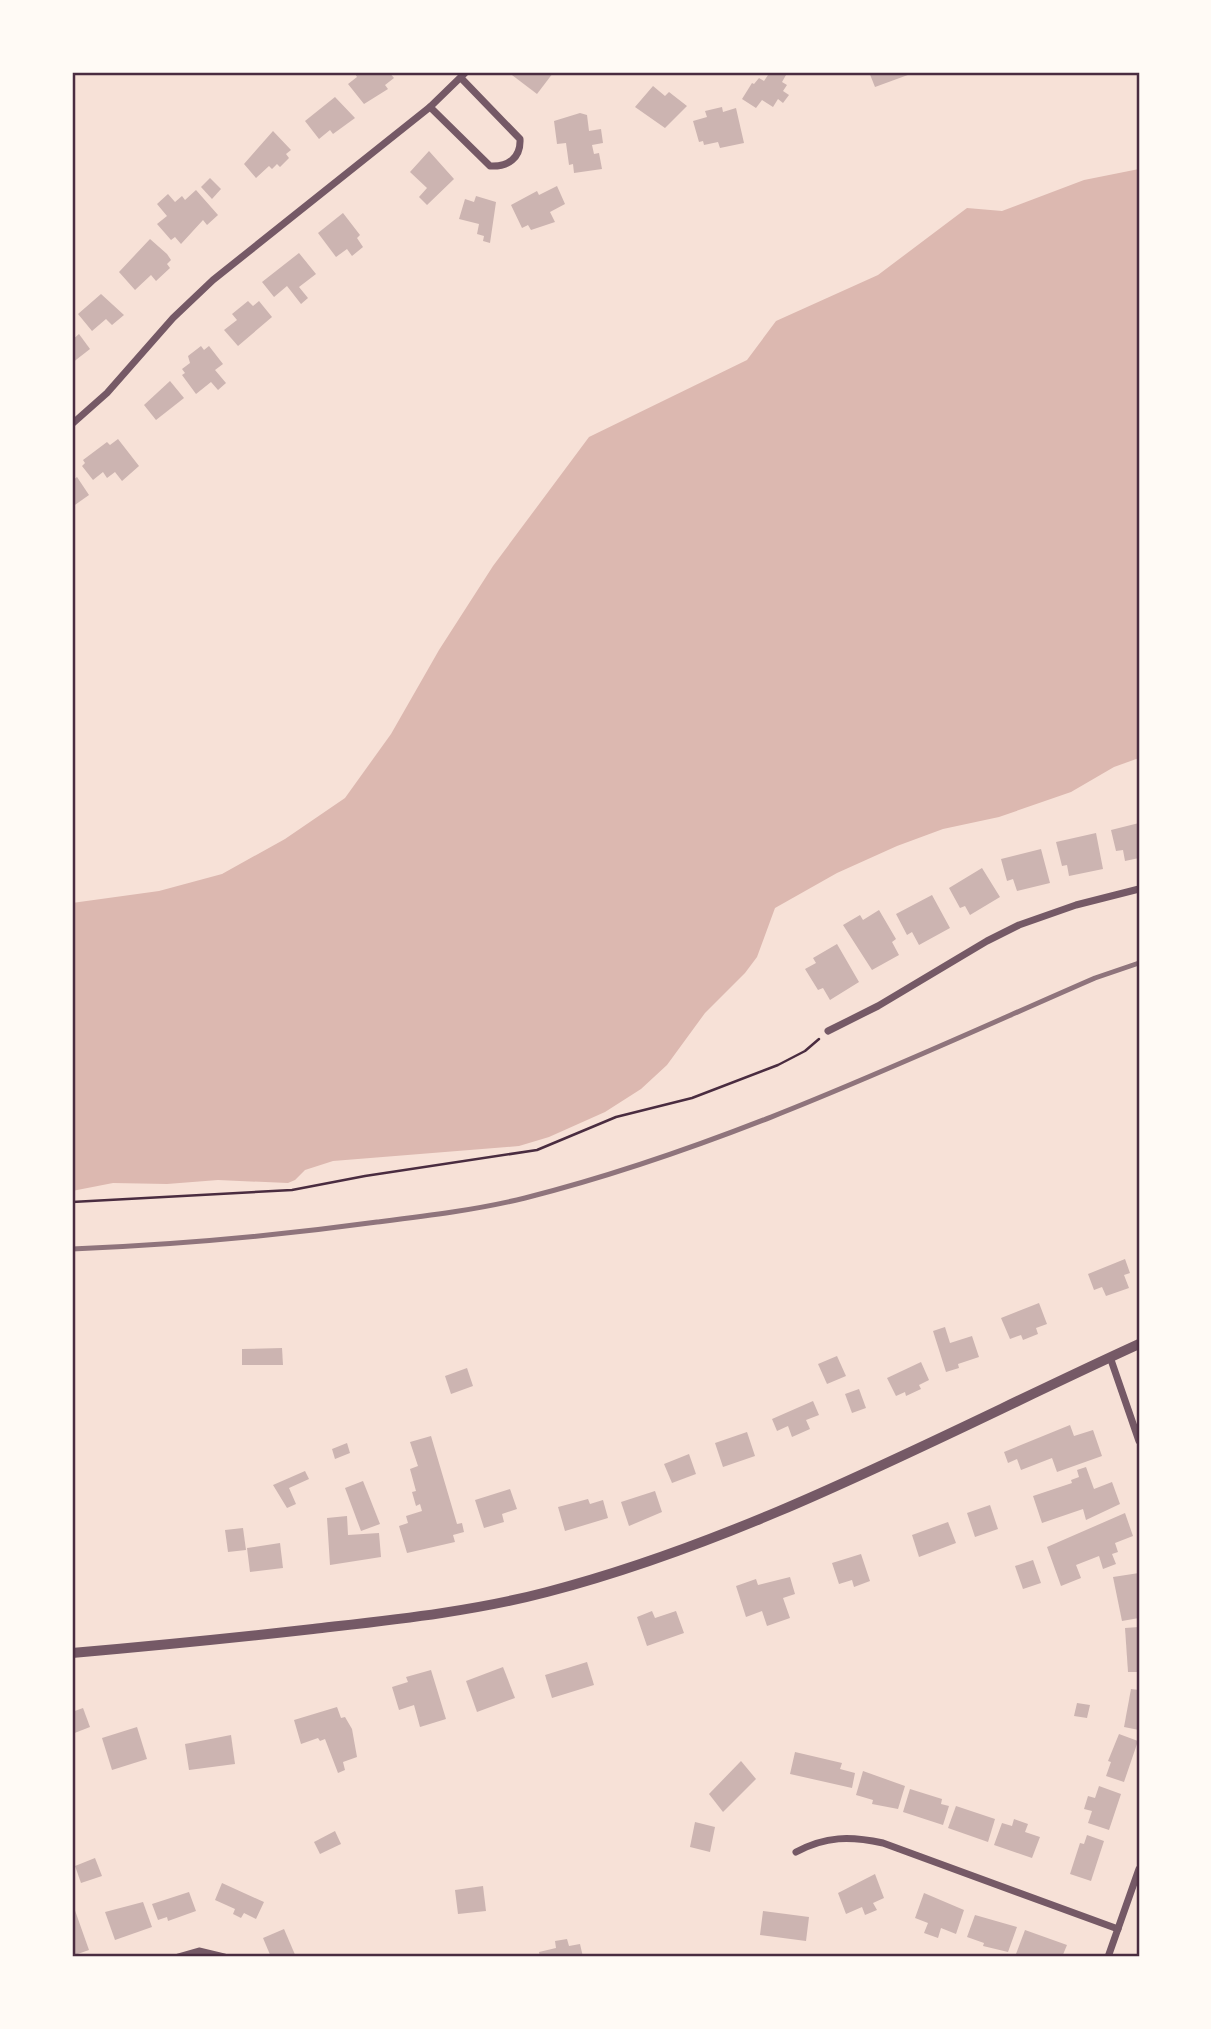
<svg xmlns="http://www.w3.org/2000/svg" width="1211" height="2029" viewBox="0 0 1211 2029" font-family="'Exo 2',sans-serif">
	<rect width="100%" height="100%" fill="#f7e1d7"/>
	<path fill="#dcb8b0" d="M 1139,169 L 1139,758 L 1114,767 L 1071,792 L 999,817 L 943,829 L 897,846 L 837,873 L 775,908 L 757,957 L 745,973 L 705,1013 L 667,1065 L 641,1089 L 605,1112 L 549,1137 L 519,1146 L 333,1161 L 305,1170 L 295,1180 L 288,1183 L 218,1180 L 167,1184 L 113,1183 L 72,1191 L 72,903 L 159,891 L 222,874 L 285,839 L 345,798 L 391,734 L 439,650 L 493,566 L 589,437 L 747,360 L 776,321 L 878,275 L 967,208 L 1002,211 L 1084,180 Z"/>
	<g fill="#ccb4b1">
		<path d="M 354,72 L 389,72 L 394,78 L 385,85 L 388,89 L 364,104 L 348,84 L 357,77 Z"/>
		<path d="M 508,72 L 552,72 L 553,73 L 537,94 Z"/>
		<path d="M 770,72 L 786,75 L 782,82 L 787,85 L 783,91 L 789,95 L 783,103 L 778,99 L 773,107 L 762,100 L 756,108 L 742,99 L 752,83 L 754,84 L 759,78 L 764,81 Z"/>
		<path d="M 869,72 L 916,72 L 875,87 Z"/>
		<path d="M 653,86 L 665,96 L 669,92 L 687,106 L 665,128 L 635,107 Z"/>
		<path d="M 335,97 L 355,118 L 333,134 L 330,130 L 319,139 L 305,121 Z"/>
		<path d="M 722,107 L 723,112 L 736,108 L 744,143 L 720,148 L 718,142 L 704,145 L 703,141 L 699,142 L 693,121 L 707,117 L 705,111 Z"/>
		<path d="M 580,113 L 587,115 L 589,131 L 601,129 L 603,143 L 592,145 L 594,154 L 599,153 L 602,169 L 574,173 L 573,164 L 569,165 L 566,143 L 557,144 L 554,121 Z"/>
		<path d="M 273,131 L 291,150 L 286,154 L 289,158 L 280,167 L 277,164 L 272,169 L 269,166 L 256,178 L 244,164 Z"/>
		<path d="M 429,151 L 454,179 L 427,205 L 419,197 L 427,188 L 410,172 Z"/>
		<path d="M 210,178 L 221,189 L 212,199 L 201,187 Z"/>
		<path d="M 557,186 L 565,204 L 550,212 L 555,222 L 531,230 L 528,225 L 522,228 L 511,205 L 537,191 L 539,195 Z"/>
		<path d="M 196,190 L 218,215 L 207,225 L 203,220 L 181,244 L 175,237 L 171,240 L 157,224 L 167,216 L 157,204 L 168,194 L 175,202 L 182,196 L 185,200 Z"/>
		<path d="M 476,196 L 496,202 L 490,243 L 483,241 L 484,236 L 477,234 L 479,224 L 459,219 L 465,199 L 474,202 Z"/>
		<path d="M 343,213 L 360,235 L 357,238 L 363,247 L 352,256 L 347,249 L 336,257 L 318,233 Z"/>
		<path d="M 150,239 L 167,254 L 171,260 L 167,264 L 170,268 L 156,281 L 151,275 L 135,290 L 119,272 Z"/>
		<path d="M 299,253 L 316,274 L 299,287 L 308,298 L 301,304 L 287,286 L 274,297 L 262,282 Z"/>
		<path d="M 101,294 L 124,315 L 112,325 L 106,319 L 92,331 L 78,314 Z"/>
		<path d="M 248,301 L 253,306 L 259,301 L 272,317 L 238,346 L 224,330 L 237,320 L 232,314 Z"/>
		<path d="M 79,334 L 90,349 L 72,363 L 72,340 Z"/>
		<path d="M 201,346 L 204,350 L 209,346 L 223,364 L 215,370 L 226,383 L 218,390 L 211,382 L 196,394 L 182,375 L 185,373 L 182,369 L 190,363 L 188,356 Z"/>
		<path d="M 170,381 L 184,398 L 156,420 L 144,405 Z"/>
		<path d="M 118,439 L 139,466 L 122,481 L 115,472 L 107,478 L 103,472 L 93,480 L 82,466 L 85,463 L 83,460 L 107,442 L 110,445 Z"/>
		<path d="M 77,477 L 89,495 L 72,507 L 72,481 Z"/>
		<path d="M 1139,823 L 1139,858 L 1125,861 L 1123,850 L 1116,851 L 1111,830 Z"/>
		<path d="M 1096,833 L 1103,869 L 1069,876 L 1067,865 L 1062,866 L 1056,842 Z"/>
		<path d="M 1041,849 L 1050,883 L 1017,891 L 1013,879 L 1007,881 L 1001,859 Z"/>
		<path d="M 982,868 L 1000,897 L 970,915 L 965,906 L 960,908 L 949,888 Z"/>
		<path d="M 932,895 L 950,928 L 919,945 L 912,932 L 907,935 L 896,914 Z"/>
		<path d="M 879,910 L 896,939 L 892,942 L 899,955 L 872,970 L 843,925 L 860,915 L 863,920 Z"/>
		<path d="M 837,944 L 859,982 L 830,1000 L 823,988 L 818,990 L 805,969 L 816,963 L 813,958 Z"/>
		<path d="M 1125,1259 L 1130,1273 L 1124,1275 L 1129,1288 L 1106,1296 L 1102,1287 L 1094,1290 L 1088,1274 Z"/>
		<path d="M 1039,1303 L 1047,1324 L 1036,1328 L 1038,1334 L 1023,1340 L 1021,1335 L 1010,1339 L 1001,1318 Z"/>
		<path d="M 945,1327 L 950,1343 L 972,1336 L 979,1357 L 958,1364 L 959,1368 L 946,1372 L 933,1331 Z"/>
		<path d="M 282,1348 L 283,1365 L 242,1365 L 242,1349 Z"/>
		<path d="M 837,1356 L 846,1376 L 827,1384 L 818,1364 Z"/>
		<path d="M 921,1362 L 929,1380 L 919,1385 L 921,1389 L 906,1396 L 905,1392 L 896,1396 L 887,1378 Z"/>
		<path d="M 467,1368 L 473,1386 L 451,1394 L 445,1376 Z"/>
		<path d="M 859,1389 L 866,1408 L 852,1413 L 845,1394 Z"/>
		<path d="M 813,1401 L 819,1415 L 806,1420 L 810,1429 L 792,1437 L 788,1426 L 777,1431 L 772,1419 Z"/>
		<path d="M 1070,1425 L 1074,1436 L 1093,1430 L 1102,1456 L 1057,1472 L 1052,1458 L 1021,1470 L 1017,1459 L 1008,1463 L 1004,1452 Z"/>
		<path d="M 747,1432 L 755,1456 L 723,1467 L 715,1443 Z"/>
		<path d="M 431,1436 L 457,1524 L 462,1523 L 464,1532 L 453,1535 L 455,1542 L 407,1553 L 399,1526 L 408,1523 L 406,1516 L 422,1511 L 420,1504 L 416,1506 L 412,1492 L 416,1491 L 410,1469 L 418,1466 L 410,1442 Z"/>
		<path d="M 347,1443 L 350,1453 L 335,1459 L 332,1449 Z"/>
		<path d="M 689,1454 L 696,1474 L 672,1483 L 664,1464 Z"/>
		<path d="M 1086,1467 L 1094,1489 L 1112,1482 L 1120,1504 L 1086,1520 L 1083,1509 L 1042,1523 L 1033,1496 L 1072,1483 L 1071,1480 L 1079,1477 L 1077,1470 Z"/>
		<path d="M 305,1471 L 309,1479 L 289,1488 L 296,1504 L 287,1508 L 273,1485 Z"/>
		<path d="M 363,1481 L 380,1524 L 361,1531 L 345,1488 Z"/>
		<path d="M 510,1489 L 517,1509 L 502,1514 L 504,1522 L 484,1528 L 475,1500 Z"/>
		<path d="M 655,1491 L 662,1512 L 629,1526 L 621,1502 Z"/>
		<path d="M 588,1499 L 590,1504 L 603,1500 L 608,1518 L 565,1531 L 558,1507 Z"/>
		<path d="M 990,1505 L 998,1529 L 975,1537 L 967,1513 Z"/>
		<path d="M 1125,1513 L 1133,1536 L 1115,1543 L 1118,1552 L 1112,1554 L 1116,1564 L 1103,1569 L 1099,1556 L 1076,1565 L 1081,1578 L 1061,1586 L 1047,1547 Z"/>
		<path d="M 347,1516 L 348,1535 L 379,1533 L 381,1557 L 330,1565 L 327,1518 Z"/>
		<path d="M 948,1522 L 956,1543 L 919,1557 L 912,1535 Z"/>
		<path d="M 243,1528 L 246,1550 L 228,1552 L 225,1530 Z"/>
		<path d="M 280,1543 L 283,1568 L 250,1572 L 247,1548 Z"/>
		<path d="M 861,1554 L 870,1581 L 854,1587 L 852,1580 L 839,1584 L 832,1563 Z"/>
		<path d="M 1033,1560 L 1041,1583 L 1023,1589 L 1015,1566 Z"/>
		<path d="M 1139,1573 L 1139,1618 L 1122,1621 L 1113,1577 Z"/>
		<path d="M 790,1577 L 795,1594 L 783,1598 L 790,1618 L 767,1626 L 762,1611 L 746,1617 L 736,1586 L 756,1579 L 758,1585 Z"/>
		<path d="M 652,1611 L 655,1618 L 676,1611 L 684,1633 L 647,1646 L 637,1617 Z"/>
		<path d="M 1139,1627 L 1139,1672 L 1128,1672 L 1125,1628 Z"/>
		<path d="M 587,1662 L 594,1685 L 552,1698 L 545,1675 Z"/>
		<path d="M 503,1667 L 515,1698 L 477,1712 L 466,1681 Z"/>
		<path d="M 431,1670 L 446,1719 L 420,1727 L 414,1705 L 399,1710 L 392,1687 L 408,1682 L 406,1677 Z"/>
		<path d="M 1131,1689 L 1139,1690 L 1139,1730 L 1124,1727 Z"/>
		<path d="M 1077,1703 L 1090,1705 L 1087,1718 L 1074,1716 Z"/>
		<path d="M 337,1707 L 341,1718 L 345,1717 L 352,1729 L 357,1757 L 343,1762 L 345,1770 L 338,1773 L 325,1739 L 320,1741 L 318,1738 L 301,1744 L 294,1720 Z"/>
		<path d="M 83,1708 L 90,1727 L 72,1734 L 72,1712 Z"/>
		<path d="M 137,1727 L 147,1759 L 112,1770 L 102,1738 Z"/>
		<path d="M 1119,1734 L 1138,1741 L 1124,1782 L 1106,1776 L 1111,1762 L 1108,1761 Z"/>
		<path d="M 231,1735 L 235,1764 L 189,1770 L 185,1744 Z"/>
		<path d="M 795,1752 L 842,1763 L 840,1769 L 855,1773 L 852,1788 L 790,1774 Z"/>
		<path d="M 741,1761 L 756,1779 L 723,1812 L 709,1794 Z"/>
		<path d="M 863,1771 L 905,1786 L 898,1809 L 872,1804 L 873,1800 L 856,1795 Z"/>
		<path d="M 1099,1786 L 1121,1794 L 1109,1830 L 1088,1823 L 1092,1811 L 1084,1809 L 1088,1796 L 1095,1798 Z"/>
		<path d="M 910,1789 L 942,1799 L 941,1804 L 949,1806 L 943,1825 L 903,1812 Z"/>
		<path d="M 956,1806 L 995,1819 L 988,1842 L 948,1828 Z"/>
		<path d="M 1014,1819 L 1028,1824 L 1025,1832 L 1040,1837 L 1032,1858 L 994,1845 L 1002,1823 L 1012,1826 Z"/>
		<path d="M 695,1822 L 715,1827 L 710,1852 L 690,1847 Z"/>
		<path d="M 335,1831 L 341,1844 L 320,1854 L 314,1842 Z"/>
		<path d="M 1087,1835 L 1104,1841 L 1091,1881 L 1070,1874 L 1080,1843 L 1084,1844 Z"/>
		<path d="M 95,1858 L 102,1876 L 81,1883 L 75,1866 Z"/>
		<path d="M 875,1874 L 884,1898 L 873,1903 L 877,1910 L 865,1915 L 862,1907 L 846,1914 L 838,1893 Z"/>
		<path d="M 222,1883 L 264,1902 L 256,1919 L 244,1913 L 241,1918 L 233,1914 L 235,1909 L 215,1900 Z"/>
		<path d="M 483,1886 L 486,1911 L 458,1914 L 455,1890 Z"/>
		<path d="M 189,1892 L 196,1911 L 168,1921 L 167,1917 L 158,1920 L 152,1904 Z"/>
		<path d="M 924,1893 L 964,1910 L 956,1934 L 941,1928 L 938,1938 L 924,1933 L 928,1923 L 915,1918 Z"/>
		<path d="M 72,1902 L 89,1950 L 72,1956 Z"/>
		<path d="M 143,1902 L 152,1927 L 115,1940 L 105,1912 Z"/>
		<path d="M 763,1911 L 809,1917 L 806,1941 L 760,1935 Z"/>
		<path d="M 975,1915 L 1017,1927 L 1008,1952 L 983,1946 L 984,1943 L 967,1937 Z"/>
		<path d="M 284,1929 L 296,1957 L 271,1957 L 263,1938 Z"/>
		<path d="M 1025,1930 L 1067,1945 L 1062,1957 L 1025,1957 L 1016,1954 Z"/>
		<path d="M 567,1939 L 569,1946 L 580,1944 L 583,1957 L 540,1957 L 539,1952 L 556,1948 L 555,1941 Z"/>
	</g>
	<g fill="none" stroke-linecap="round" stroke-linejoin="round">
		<path stroke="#4a2c40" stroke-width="2.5" d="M 72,1202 L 292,1190 L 365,1176 L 537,1150 L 616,1117 L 692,1098 L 778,1065 L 805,1051 L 819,1039"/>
		<g stroke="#755966" stroke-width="7">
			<path d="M 430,107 L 490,166 C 508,167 521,158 520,139 L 461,78"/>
			<path d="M 72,424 L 107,393 L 173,318 L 213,280 L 430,107 L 466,72"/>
			<path d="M 828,1031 L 878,1006 L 987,941 L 1019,925 L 1076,905 L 1139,889"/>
			<path d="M 1110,1357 L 1139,1441"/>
			<path d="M 796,1852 C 826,1836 850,1836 883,1843 L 1118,1929"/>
			<path d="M 178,1957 L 199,1951 L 224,1957"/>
			<path d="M 1108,1957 L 1139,1869"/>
		</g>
		<path stroke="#755966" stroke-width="10" d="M 72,1653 C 152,1646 233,1638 313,1629 C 391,1620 471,1612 547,1592 C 754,1538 946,1432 1139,1344"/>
		<path stroke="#8f747c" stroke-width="5" d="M 72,1249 C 174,1245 275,1236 377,1222 C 426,1216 476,1210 525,1198 C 723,1148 909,1059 1095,978 L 1139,963"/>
	</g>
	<rect width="1211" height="2029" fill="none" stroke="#fffaf5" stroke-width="147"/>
	<rect x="74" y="74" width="1064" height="1881" fill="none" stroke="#4a2c40" stroke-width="2.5"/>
</svg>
